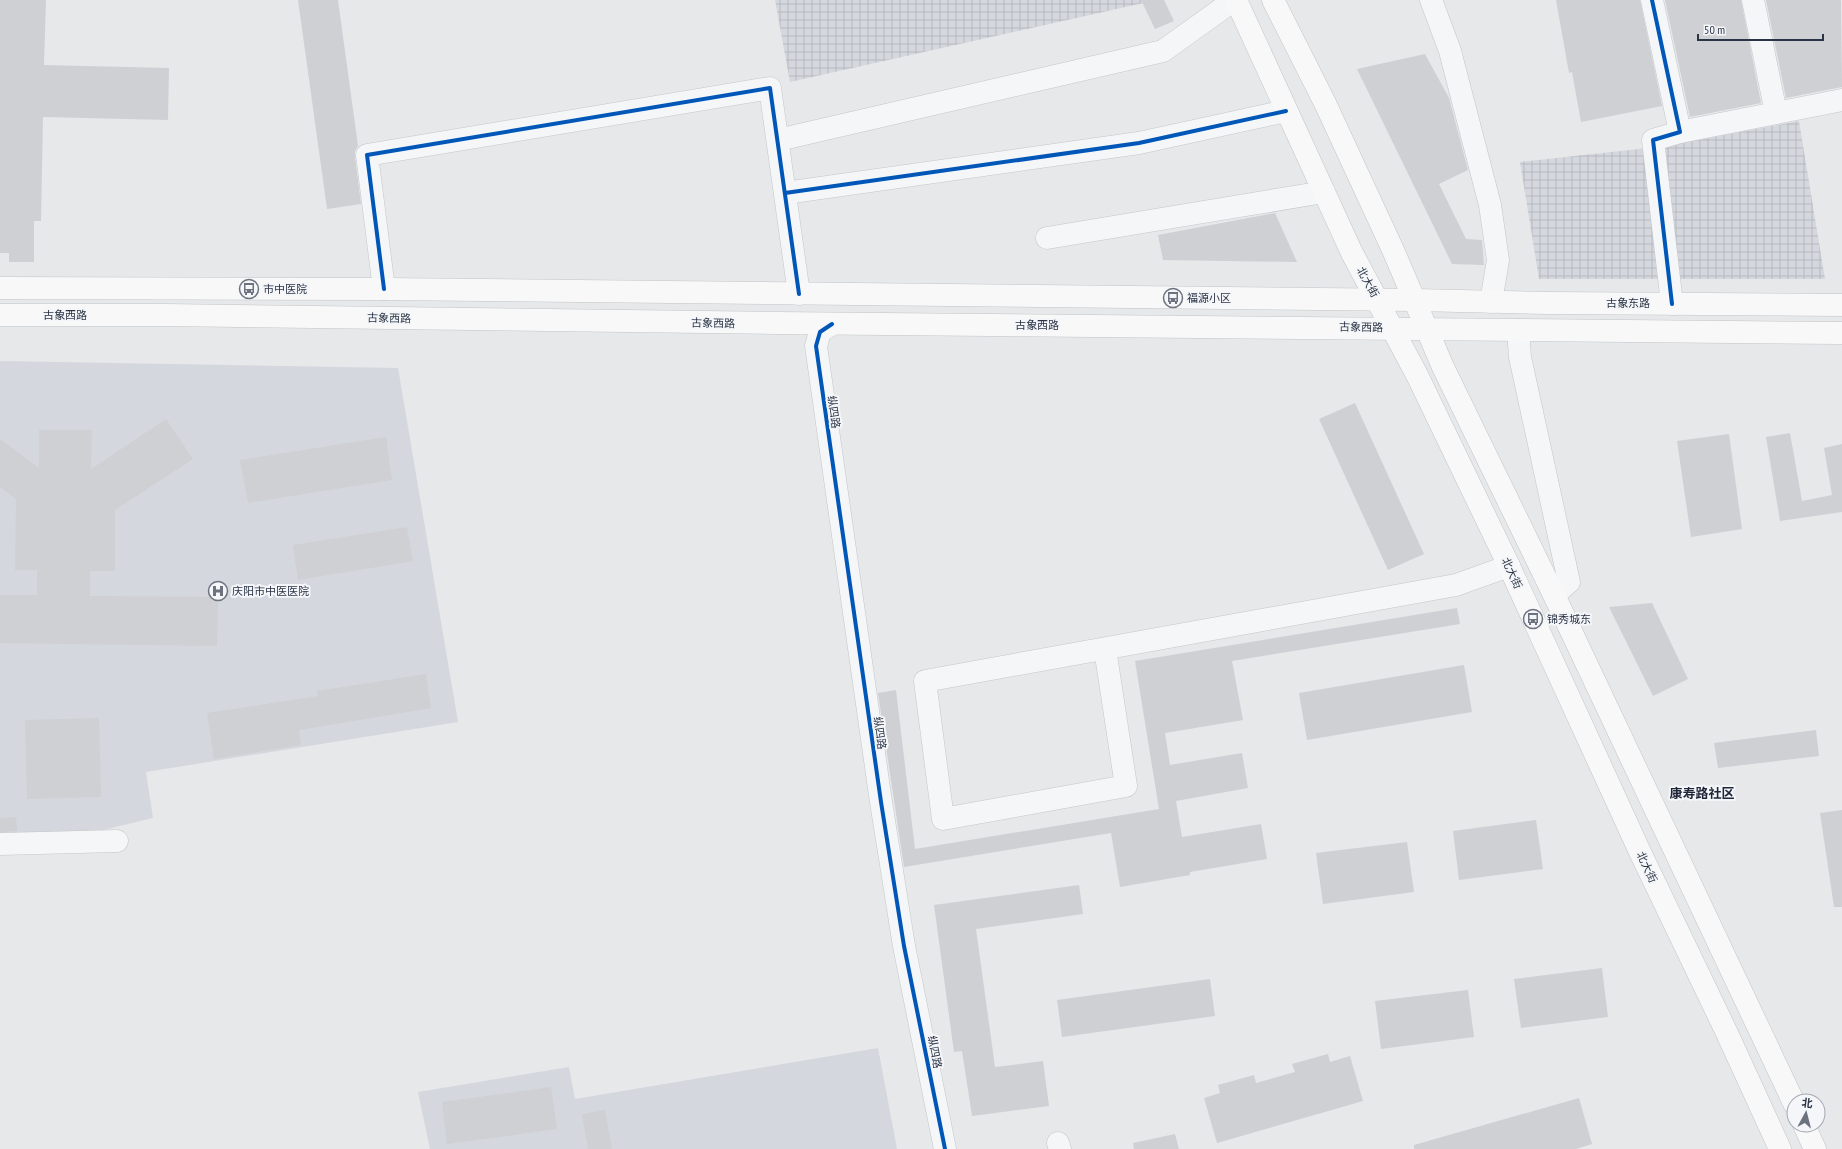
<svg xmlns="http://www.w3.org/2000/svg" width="1842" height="1149" viewBox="0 0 1842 1149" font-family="'PT Sans Narrow','Noto Sans SC',sans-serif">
	<defs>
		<pattern id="industrial-grid" width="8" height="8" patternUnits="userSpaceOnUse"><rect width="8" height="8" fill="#d4d7dd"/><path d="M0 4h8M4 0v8" fill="none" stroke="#b6b9bf"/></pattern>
	</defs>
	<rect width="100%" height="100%" fill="#e6e8ea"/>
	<g fill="#d4d7dd">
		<path d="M 0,361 L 398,368 L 458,722 L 146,772 L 153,818 L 95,832 L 0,837 Z"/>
		<path d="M 878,1048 L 897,1149 L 430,1149 L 418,1092 L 569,1067 L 575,1099 Z"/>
	</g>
	<g fill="url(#industrial-grid)">
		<path d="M 775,0 L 1157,0 L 790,82 Z"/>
		<path d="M 1799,121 L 1825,279 L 1539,279 L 1520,162 L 1667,146 Z"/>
	</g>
	<g fill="#ced0d3">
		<path d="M 0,0 L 46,0 L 44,65 L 169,68 L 168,120 L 43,117 L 41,221 L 34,221 L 34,262 L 9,262 L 9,253 L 0,253 Z"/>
		<path d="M 298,0 L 338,0 L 358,146 L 355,151 L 355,157 L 361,204 L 327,209 Z"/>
		<path d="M 1141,0 L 1164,0 L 1174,21 L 1155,29 Z"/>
		<path d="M 1556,0 L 1640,0 L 1662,106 L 1581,122 L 1572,72 L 1569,73 Z"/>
		<path d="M 1665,0 L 1741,0 L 1761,103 L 1690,117 Z"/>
		<path d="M 1766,0 L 1841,0 L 1842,87 L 1786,98 Z"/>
		<path d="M 1425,54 L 1449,98 L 1468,170 L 1439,184 L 1466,239 L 1482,240 L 1484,265 L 1452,264 L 1357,69 Z"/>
		<path d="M 1275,213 L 1297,262 L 1163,260 L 1158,235 Z"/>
		<path d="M 1355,403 L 1424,554 L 1388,570 L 1319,419 Z"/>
		<path d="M 166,419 L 193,459 L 115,510 L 115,571 L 90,571 L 90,596 L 218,597 L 217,646 L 0,643 L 0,595 L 37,595 L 37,570 L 15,570 L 16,499 L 0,487 L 0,439 L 39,468 L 39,430 L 92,430 L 91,469 Z"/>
		<path d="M 1790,433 L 1802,501 L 1832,495 L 1824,448 L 1842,444 L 1842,512 L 1780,521 L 1766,437 Z"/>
		<path d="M 1729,434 L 1742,529 L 1691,537 L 1677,441 Z"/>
		<path d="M 386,437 L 392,480 L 248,503 L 240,460 Z"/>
		<path d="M 407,527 L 413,561 L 298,580 L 293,545 Z"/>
		<path d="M 1652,603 L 1688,679 L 1653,696 L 1609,607 Z"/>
		<path d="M 1457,608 L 1460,624 L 1232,661 L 1243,720 L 1165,733 L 1170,765 L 1242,753 L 1248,788 L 1176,801 L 1182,837 L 1261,824 L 1267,859 L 1190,872 L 1190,875 L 1120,887 L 1111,833 L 904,867 L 878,693 L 896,690 L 915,849 L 1159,809 L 1135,661 Z"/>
		<path d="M 1464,665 L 1472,712 L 1307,740 L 1299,693 Z"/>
		<path d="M 426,674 L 431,708 L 299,730 L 301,745 L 214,759 L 207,713 L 318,696 L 317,691 Z"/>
		<path d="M 99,718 L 101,797 L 27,799 L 25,720 Z"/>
		<path d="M 1816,730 L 1819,756 L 1718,768 L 1714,743 Z"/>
		<path d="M 1842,810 L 1842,907 L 1834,907 L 1820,813 Z"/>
		<path d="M 16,817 L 17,831 L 0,832 L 0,818 Z"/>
		<path d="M 1536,820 L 1543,869 L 1459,880 L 1453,831 Z"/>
		<path d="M 1407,842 L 1414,892 L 1323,904 L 1316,853 Z"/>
		<path d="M 1079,885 L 1083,914 L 976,929 L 995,1067 L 1043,1061 L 1049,1106 L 972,1116 L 962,1051 L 954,1052 L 934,905 Z"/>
		<path d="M 1602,968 L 1608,1017 L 1521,1028 L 1514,979 Z"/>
		<path d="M 1210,979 L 1215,1016 L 1062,1037 L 1057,1000 Z"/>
		<path d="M 1468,990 L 1474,1037 L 1381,1049 L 1375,1001 Z"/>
		<path d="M 1328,1054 L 1330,1062 L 1350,1056 L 1363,1101 L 1217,1143 L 1204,1098 L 1220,1093 L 1218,1085 L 1254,1075 L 1256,1083 L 1295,1072 L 1292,1064 Z"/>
		<path d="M 551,1087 L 557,1129 L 447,1144 L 442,1102 Z"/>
		<path d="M 1579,1098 L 1592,1144 L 1576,1149 L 1414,1149 L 1414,1145 Z"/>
		<path d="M 605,1110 L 612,1149 L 588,1149 L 582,1114 Z"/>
		<path d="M 1175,1134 L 1179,1149 L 1134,1149 L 1133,1143 Z"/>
	</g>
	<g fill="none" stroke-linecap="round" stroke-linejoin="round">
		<g stroke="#c4c6c8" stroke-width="23">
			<g id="minor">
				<path d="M 1431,0 L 1450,51 L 1490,205 L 1498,260 L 1491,302"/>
				<path d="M 1652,0 L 1680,132 L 1653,140 L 1672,304"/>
				<path d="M 1753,0 L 1776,113"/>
				<path d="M 1680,132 L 1842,100"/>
				<path d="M 778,140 L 1163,51 L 1234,0"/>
				<path d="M 785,193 L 1139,143 L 1286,111"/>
				<path d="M 1047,238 L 1324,192"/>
				<path d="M 384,289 L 367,155 L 770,88 L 799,294"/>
				<path d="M 832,324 L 820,332 L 816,346 L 881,802 L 904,946 L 945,1149"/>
				<path d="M 1518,330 L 1520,357 L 1569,582 L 1554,595"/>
				<path d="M 1105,649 L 1126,786 L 943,819 L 925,681 L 1456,585 L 1509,566"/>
				<path d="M 0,844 L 117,841"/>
				<path d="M 1058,1143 L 1060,1149"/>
			</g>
		</g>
		<g stroke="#c2c5c8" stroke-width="23">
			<g id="major">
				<path d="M 1236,0 L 1352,253 L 1417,375 L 1509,566 L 1640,852 L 1726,1031 L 1780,1149"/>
				<path d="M 1273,0 L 1325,103 L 1393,250 L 1443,367 L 1554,595 L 1794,1103"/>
				<path d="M 0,288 L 384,289 L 1415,300 L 1548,303 L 1842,305"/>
				<path d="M 0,315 L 166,315 L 776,323 L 1842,333"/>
				<path d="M 1804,1125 L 1815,1149"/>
			</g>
		</g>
		<use href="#minor" stroke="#f5f6f7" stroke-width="22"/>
		<use href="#major" stroke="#f8f8f8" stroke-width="22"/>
		<g stroke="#f4f6f9" stroke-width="6">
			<g id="cycleway">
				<path d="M 1652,0 L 1680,132 L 1653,140 L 1672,304"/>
				<path d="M 785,193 L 1139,143 L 1286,111"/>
				<path d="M 384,289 L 367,155 L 770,88 L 799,294"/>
				<path d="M 832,324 L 820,332 L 816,346 L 881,802 L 904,946 L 945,1149"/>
			</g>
		</g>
		<use href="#cycleway" stroke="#0057b8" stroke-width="4"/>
	</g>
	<defs>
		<g id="bus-ring" transform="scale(1)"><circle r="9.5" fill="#f4f6f9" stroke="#6c737f" stroke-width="1.5"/><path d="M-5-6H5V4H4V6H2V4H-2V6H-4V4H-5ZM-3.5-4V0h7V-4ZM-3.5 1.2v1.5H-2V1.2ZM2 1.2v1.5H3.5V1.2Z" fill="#6c737f"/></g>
		<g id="hospital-ring" transform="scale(1)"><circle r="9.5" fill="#f4f6f9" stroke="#6c737f" stroke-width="1.5"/><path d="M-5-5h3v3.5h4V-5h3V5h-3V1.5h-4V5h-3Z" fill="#6c737f"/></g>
	</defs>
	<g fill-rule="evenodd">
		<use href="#bus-ring" x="249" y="289"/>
		<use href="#bus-ring" x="1173" y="298"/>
		<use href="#hospital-ring" x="218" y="591"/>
		<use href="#bus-ring" x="1533" y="619"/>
	</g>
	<g text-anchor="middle" stroke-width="4" stroke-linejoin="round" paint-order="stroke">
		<g font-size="11" fill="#2b3445" stroke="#f4f6f9">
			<text transform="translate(1368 282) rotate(61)" y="4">北大街</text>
			<text x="1628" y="307">古象东路</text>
			<text x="65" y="319">古象西路</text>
			<text transform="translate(389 318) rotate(1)" y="4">古象西路</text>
			<text transform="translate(713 323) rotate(1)" y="4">古象西路</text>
			<text x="1037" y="329">古象西路</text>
			<text transform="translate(1361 327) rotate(1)" y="4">古象西路</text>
			<text transform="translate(834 412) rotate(82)" y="4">纵四路</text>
			<text transform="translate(1512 573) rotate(65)" y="4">北大街</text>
			<text transform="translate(880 733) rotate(82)" y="4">纵四路</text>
			<text transform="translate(1647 867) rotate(65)" y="4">北大街</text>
			<text transform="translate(935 1052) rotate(79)" y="4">纵四路</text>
		</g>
		<g font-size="11" fill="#2b3445" stroke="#f4f6f9" text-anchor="start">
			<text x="263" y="293">市中医院</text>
			<text x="1187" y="302">福源小区</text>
			<text x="232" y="595">庆阳市中医医院</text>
			<text x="1547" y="623">锦秀城东</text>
		</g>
		<g font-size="13" font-weight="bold" fill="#1d2536" stroke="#f4f6f9">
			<text x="1702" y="798">康寿路社区</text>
		</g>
	</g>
	<g transform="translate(1806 1113) rotate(7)"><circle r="19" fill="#f4f6f9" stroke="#a4a8b1"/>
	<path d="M0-3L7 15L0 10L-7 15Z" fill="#6c737f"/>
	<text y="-6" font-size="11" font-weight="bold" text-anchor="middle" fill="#2b3445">北</text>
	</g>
	<path d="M1698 34v6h125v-6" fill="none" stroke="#2b3445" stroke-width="2"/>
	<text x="1704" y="34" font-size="12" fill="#2b3445" stroke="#f4f6f9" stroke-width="3" paint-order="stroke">50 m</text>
</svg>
